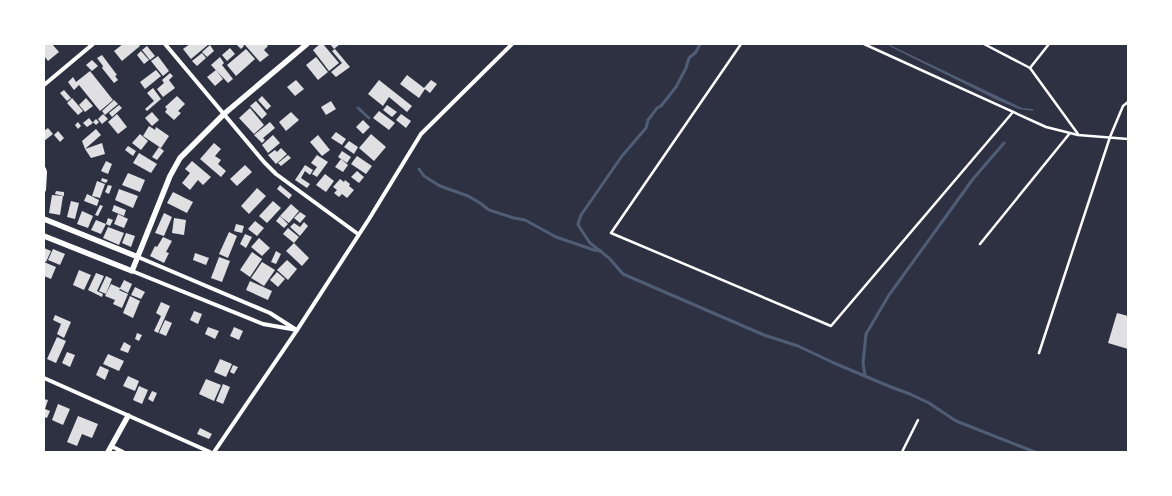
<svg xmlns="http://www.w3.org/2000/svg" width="1172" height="496" viewBox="0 0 1172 496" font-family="Roboto,sans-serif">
	<rect width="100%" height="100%" fill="#2d3142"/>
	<path fill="#4f5d75" d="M 890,45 L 1022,108 L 1033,109 L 1033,111 L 1019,109 L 997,100 L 889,46 Z"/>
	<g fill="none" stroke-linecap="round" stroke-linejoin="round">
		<g stroke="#4f5d75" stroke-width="3">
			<path d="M 700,44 L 696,52 L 689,58 L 686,68 L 676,87 L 661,106 L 657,108 L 652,115 L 648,120 L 646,128 L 622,156 L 581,215 L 578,224 L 580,228 L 590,243 L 609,258 L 623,274 L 764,335 L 798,346 L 834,363 L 891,387 L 910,394 L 929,403 L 956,421 L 1035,452"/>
			<path d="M 358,108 L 369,118"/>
			<path d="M 419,169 L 424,176 L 440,186 L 468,196 L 480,203 L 489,210 L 514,218 L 525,220 L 556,237 L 594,250 L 601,251"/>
			<path d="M 865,376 L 863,363 L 866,334 L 889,295 L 973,179 L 1004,143"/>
		</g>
	</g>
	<g fill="#e0e0e3">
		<path d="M 44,44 L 52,44 L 59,52 L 48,61 L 44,56 Z"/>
		<path d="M 123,44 L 139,44 L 140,46 L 122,61 L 114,51 Z"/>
		<path d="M 190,44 L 209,44 L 191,59 L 183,49 Z"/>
		<path d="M 236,44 L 242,44 L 244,46 L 241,49 Z"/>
		<path d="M 247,44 L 266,44 L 268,46 L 264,50 L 269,55 L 260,62 L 245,45 Z"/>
		<path d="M 320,44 L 323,44 L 339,63 L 329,71 L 313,50 Z"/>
		<path d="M 330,44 L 340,44 L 334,49 Z"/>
		<path d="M 210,45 L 214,51 L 207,57 L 202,52 Z"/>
		<path d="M 147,46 L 155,56 L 150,60 L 142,50 Z"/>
		<path d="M 230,48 L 235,54 L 227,61 L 222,55 Z"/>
		<path d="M 246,49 L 255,59 L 236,76 L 227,65 Z"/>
		<path d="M 335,49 L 350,67 L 336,77 L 331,72 L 342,63 L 332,51 Z"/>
		<path d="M 141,51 L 149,60 L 144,64 L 137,55 Z"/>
		<path d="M 202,53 L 206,58 L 197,66 L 192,61 Z"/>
		<path d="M 102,55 L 117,75 L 115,76 L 118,80 L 114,83 L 102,68 L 103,66 L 97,58 Z"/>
		<path d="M 158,56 L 169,71 L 163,76 L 151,61 Z"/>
		<path d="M 220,57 L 224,63 L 222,65 L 233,79 L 228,83 L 211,65 Z"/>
		<path d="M 316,57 L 328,72 L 318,80 L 306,65 Z"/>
		<path d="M 92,60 L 98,66 L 92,71 L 86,65 Z"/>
		<path d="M 156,70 L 161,76 L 145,89 L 140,82 Z"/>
		<path d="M 216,70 L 223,79 L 215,86 L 207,77 Z"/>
		<path d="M 90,71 L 113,100 L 100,111 L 79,85 L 74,90 L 68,82 L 73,77 L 76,82 Z"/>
		<path d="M 170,73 L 173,76 L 169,80 L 175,88 L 163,97 L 157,89 L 164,83 L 162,80 Z"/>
		<path d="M 407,75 L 424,88 L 431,80 L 437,84 L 430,93 L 425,89 L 419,98 L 400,84 Z"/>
		<path d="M 296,80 L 304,89 L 295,96 L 287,87 Z"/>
		<path d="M 379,80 L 412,106 L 407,112 L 389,97 L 383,106 L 368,94 Z"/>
		<path d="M 153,88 L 161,99 L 147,111 L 145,109 L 154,101 L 147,93 Z"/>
		<path d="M 64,90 L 71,98 L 67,101 L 60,93 Z"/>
		<path d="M 177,96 L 185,104 L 178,111 L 181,113 L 174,120 L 165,112 L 167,109 L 165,107 Z"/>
		<path d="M 262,96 L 271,106 L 267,110 L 258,100 Z"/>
		<path d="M 72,98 L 83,111 L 78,115 L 67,103 Z"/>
		<path d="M 86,98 L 93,106 L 85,112 L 79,105 Z"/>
		<path d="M 114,100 L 118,104 L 105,115 L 102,111 Z"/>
		<path d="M 256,101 L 267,114 L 262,119 L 250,106 Z"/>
		<path d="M 331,101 L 336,109 L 326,115 L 321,107 Z"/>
		<path d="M 119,105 L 122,108 L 112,117 L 109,113 Z"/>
		<path d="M 387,105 L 397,112 L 392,117 L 383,110 Z"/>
		<path d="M 250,108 L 264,125 L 254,134 L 239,118 Z"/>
		<path d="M 379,111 L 395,123 L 389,130 L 373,118 Z"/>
		<path d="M 152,112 L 159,120 L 152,126 L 145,118 Z"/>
		<path d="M 291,112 L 299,120 L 286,131 L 279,122 Z"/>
		<path d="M 103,114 L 108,119 L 102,124 L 98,119 Z"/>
		<path d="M 117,114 L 127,127 L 118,134 L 108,122 Z"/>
		<path d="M 401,114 L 411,121 L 406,128 L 396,120 Z"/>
		<path d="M 89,118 L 93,123 L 87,127 L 83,123 Z"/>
		<path d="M 96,119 L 99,122 L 96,125 L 93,122 Z"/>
		<path d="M 363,120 L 370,127 L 363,134 L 356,127 Z"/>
		<path d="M 78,122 L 81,126 L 78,129 L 75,125 Z"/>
		<path d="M 270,122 L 275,128 L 263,138 L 265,140 L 262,143 L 254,135 Z"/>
		<path d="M 149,126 L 155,130 L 156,127 L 169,136 L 161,148 L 143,136 Z"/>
		<path d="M 48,128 L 53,134 L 44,141 L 44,131 Z"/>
		<path d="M 96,129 L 101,135 L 85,149 L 102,143 L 105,154 L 91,158 L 85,149 L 82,141 Z"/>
		<path d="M 58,131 L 64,138 L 60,142 L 54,135 Z"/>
		<path d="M 336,132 L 346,139 L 342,145 L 331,138 Z"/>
		<path d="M 140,134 L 148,141 L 141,150 L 132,143 Z"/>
		<path d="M 371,134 L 386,147 L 374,161 L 359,148 Z"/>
		<path d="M 273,135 L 280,143 L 268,153 L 262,145 Z"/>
		<path d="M 318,135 L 330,150 L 322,156 L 310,142 Z"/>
		<path d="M 349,141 L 358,147 L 354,154 L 344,147 Z"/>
		<path d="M 214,143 L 221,149 L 215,156 L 221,160 L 218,164 L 226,171 L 221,177 L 200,159 Z"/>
		<path d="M 128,146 L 136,151 L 133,156 L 125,150 Z"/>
		<path d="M 159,147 L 164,151 L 157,160 L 152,157 Z"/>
		<path d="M 281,148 L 287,154 L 276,164 L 268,155 L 275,150 L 277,152 Z"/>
		<path d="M 342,151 L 351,157 L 347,163 L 338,157 Z"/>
		<path d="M 139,153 L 157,164 L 151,173 L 133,163 Z"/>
		<path d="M 288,155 L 291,158 L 281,166 L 278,163 Z"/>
		<path d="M 317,155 L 328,162 L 317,177 L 312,174 L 317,167 L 311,163 Z"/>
		<path d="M 357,156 L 372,166 L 366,174 L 351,164 Z"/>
		<path d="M 341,159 L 348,165 L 343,172 L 335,167 Z"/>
		<path d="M 106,161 L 112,164 L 108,174 L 101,171 Z"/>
		<path d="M 192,161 L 211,177 L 203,185 L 198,180 L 190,190 L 182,183 L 190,173 L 185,169 Z"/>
		<path d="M 245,165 L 252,172 L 237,186 L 230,179 Z"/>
		<path d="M 305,165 L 313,170 L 310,175 L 305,171 L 301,178 L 310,184 L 307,188 L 295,180 Z"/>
		<path d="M 357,171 L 364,177 L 359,183 L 351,177 Z"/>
		<path d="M 128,173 L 145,180 L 140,192 L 122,185 Z"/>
		<path d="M 325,174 L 334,181 L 326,192 L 316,185 Z"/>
		<path d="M 102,178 L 108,180 L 106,183 L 101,181 Z"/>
		<path d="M 340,179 L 344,182 L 345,180 L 350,184 L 349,186 L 354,190 L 347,198 L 342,194 L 339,197 L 334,193 L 337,190 L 333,187 Z"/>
		<path d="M 97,181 L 105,184 L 100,198 L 92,196 Z"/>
		<path d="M 108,185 L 112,186 L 109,194 L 105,192 Z"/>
		<path d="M 280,185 L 292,195 L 289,199 L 277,189 Z"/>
		<path d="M 257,188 L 266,196 L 249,214 L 241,206 Z"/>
		<path d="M 119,189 L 138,196 L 133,208 L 115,200 Z"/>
		<path d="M 56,191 L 64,192 L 64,196 L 55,194 Z"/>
		<path d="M 173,192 L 193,202 L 187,213 L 167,203 Z"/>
		<path d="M 87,194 L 99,200 L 97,206 L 84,201 Z"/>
		<path d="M 52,195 L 63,196 L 60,215 L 49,213 Z"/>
		<path d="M 71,201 L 79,203 L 75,219 L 67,217 Z"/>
		<path d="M 273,201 L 281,208 L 267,223 L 259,216 Z"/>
		<path d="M 291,204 L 299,211 L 289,223 L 280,216 Z"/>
		<path d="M 100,205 L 103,206 L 98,216 L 95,215 Z"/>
		<path d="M 114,205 L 126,210 L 124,216 L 112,211 Z"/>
		<path d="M 82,211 L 93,216 L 88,228 L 77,224 Z"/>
		<path d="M 300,212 L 306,216 L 300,223 L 294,218 Z"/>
		<path d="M 164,213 L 172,217 L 164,236 L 155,233 Z"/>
		<path d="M 118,214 L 128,219 L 124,228 L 114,224 Z"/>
		<path d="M 280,216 L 288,224 L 284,228 L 276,221 Z"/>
		<path d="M 108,218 L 113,220 L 110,226 L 106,224 Z"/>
		<path d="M 174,218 L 186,220 L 184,235 L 172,233 Z"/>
		<path d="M 96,220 L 106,224 L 101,234 L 91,230 Z"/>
		<path d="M 255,221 L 264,228 L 257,236 L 248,229 Z"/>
		<path d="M 304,222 L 308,226 L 300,236 L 290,227 L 294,223 L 300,227 Z"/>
		<path d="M 236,224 L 244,226 L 242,233 L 234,231 Z"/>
		<path d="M 108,227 L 124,233 L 119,245 L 103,238 Z"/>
		<path d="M 288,228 L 299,237 L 294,243 L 309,258 L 302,266 L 286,251 L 294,243 L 283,234 Z"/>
		<path d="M 229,232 L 237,236 L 228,258 L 219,254 Z"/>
		<path d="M 126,233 L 135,236 L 131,247 L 122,243 Z"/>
		<path d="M 245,234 L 252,237 L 246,248 L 240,244 Z"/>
		<path d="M 163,237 L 172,241 L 166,252 L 169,253 L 164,263 L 150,256 L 155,246 L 157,247 Z"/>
		<path d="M 259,238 L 270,248 L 262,256 L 251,247 Z"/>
		<path d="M 44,248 L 51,251 L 46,262 L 44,261 Z"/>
		<path d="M 53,249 L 65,254 L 60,265 L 48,260 Z"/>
		<path d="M 276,251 L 281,254 L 276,264 L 271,262 Z"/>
		<path d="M 252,252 L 262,259 L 250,277 L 240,270 Z"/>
		<path d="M 195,253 L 209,258 L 206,265 L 193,260 Z"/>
		<path d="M 219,257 L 230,261 L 222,282 L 211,278 Z"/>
		<path d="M 287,260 L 297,269 L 288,280 L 277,270 Z"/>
		<path d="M 44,262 L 56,267 L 51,279 L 44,276 Z"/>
		<path d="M 262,262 L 275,270 L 264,286 L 251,278 Z"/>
		<path d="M 79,270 L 91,275 L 84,290 L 73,285 Z"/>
		<path d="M 277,272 L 285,279 L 278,287 L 270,280 Z"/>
		<path d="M 96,273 L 104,276 L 97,291 L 103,294 L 102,297 L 88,290 Z"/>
		<path d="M 106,276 L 112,279 L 106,294 L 99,291 Z"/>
		<path d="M 124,280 L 132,284 L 128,293 L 120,289 L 119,290 L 128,294 L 122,308 L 113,304 L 115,300 L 105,296 L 111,284 L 120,288 Z"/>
		<path d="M 250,281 L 272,291 L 268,300 L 246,290 Z"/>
		<path d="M 135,287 L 145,292 L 141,299 L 131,295 Z"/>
		<path d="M 130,296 L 140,301 L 133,318 L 123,313 Z"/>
		<path d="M 161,302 L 170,306 L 158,333 L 154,331 L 161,316 L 156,313 Z"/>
		<path d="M 194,311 L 202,314 L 198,324 L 190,320 Z"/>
		<path d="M 1117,313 L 1128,316 L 1128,349 L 1108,343 Z"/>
		<path d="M 55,315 L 71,322 L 64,338 L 57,334 L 61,324 L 53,320 Z"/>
		<path d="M 165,320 L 172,323 L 166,336 L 159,333 Z"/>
		<path d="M 208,327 L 219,331 L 215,339 L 205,334 Z"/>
		<path d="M 234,327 L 243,331 L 239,340 L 230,336 Z"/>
		<path d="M 137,333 L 142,335 L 139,341 L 135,339 Z"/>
		<path d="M 57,337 L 66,341 L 56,363 L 47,359 Z"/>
		<path d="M 124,342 L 131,346 L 128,353 L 120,350 Z"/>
		<path d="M 67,352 L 75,355 L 70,367 L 62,363 Z"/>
		<path d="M 108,354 L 124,361 L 119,371 L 103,364 Z"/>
		<path d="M 220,359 L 232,364 L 226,377 L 214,372 Z"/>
		<path d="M 233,365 L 238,367 L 234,374 L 230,372 Z"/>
		<path d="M 100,366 L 109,370 L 105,380 L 96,375 Z"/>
		<path d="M 128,376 L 139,381 L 135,391 L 123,386 Z"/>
		<path d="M 206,379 L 221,385 L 214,401 L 199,394 Z"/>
		<path d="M 223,384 L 230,387 L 223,404 L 216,401 Z"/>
		<path d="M 139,386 L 148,390 L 142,404 L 133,400 Z"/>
		<path d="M 152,391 L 157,393 L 153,402 L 148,399 Z"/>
		<path d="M 44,399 L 48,400 L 45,409 L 50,411 L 47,418 L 44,417 Z"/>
		<path d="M 58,404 L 70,409 L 63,425 L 52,420 Z"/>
		<path d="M 78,416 L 98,424 L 92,438 L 82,434 L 77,446 L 67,442 Z"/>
		<path d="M 200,428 L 212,434 L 209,439 L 197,434 Z"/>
	</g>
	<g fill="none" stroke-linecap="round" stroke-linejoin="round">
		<g stroke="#fff" stroke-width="2.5">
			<path d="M 741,44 L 611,233 L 831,326 L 1013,112"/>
			<path d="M 864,44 L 1046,127 L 1078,135 L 1128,139"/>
			<path d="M 984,44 L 1030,68 L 1078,134"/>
			<path d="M 1030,68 L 1049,44"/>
			<path d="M 980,244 L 1070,133"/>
			<path d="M 1039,353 L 1110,137 L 1123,106 L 1128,102"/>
			<path d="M 902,452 L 918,420"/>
		</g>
		<g stroke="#fff" stroke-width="4">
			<path d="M 165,44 L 264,162 L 276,174 L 358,234"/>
			<path d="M 44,85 L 93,44"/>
			<path d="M 44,169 L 45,172 L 44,190"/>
			<path d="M 138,257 L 270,313 L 295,329"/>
			<path d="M 132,271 L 263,324 L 297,330"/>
			<path d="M 44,378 L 210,452"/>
			<path d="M 111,446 L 123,452"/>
			<path d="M 214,452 L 297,330 L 369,219 L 421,134 L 512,44"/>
		</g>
		<g stroke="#fff" stroke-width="5.5">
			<path d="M 44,219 L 138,257"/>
			<path d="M 44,236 L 132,271 L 170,176 L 180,158 L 224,114 L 307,44"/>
			<path d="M 108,452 L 128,416"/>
		</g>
	</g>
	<rect width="1172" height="496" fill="none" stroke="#ffffff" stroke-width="90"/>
</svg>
